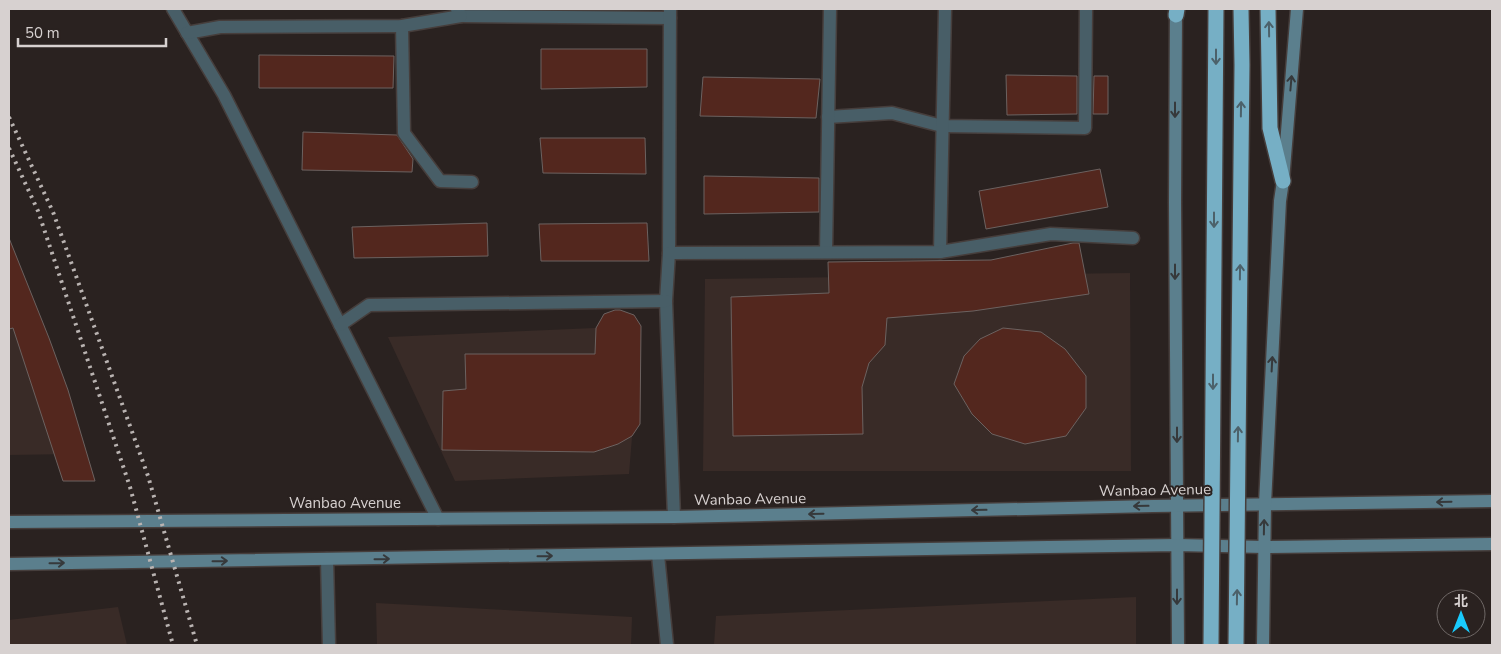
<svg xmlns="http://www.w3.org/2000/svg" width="1501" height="654" viewBox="0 0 1501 654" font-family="'Nunito Sans','Noto Sans SC',sans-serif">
	<rect width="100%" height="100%" fill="#2a2220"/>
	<g fill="#392b27">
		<path d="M 9,242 L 72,454 L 9,455 Z"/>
		<path d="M 1130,273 L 1131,471 L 703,471 L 705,279 Z"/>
		<path d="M 641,326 L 629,474 L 455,481 L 388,337 Z"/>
		<path d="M 1136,597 L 1136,645 L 714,645 L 716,616 Z"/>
		<path d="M 376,603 L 632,617 L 631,645 L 377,645 Z"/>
		<path d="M 118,607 L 127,645 L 9,645 L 9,620 Z"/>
	</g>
	<g fill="#53271e" stroke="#6c6260">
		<path d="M 541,49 L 647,49 L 647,87 L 541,89 Z"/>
		<path d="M 259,55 L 394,56 L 393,88 L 259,88 Z"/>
		<path d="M 1006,75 L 1077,76 L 1077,114 L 1007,115 Z"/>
		<path d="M 1094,76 L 1108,76 L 1108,114 L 1093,114 Z"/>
		<path d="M 703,77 L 820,79 L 816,118 L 700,116 Z"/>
		<path d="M 303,132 L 397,135 L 413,159 L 412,172 L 302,170 Z"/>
		<path d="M 540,138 L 645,138 L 646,174 L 543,173 Z"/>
		<path d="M 1100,169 L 1108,207 L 986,229 L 979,191 Z"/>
		<path d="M 704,176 L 819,178 L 819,212 L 704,214 Z"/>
		<path d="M 487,223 L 488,256 L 354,258 L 352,227 Z"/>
		<path d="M 647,223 L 649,261 L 541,261 L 539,224 Z"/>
		<path d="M 9,238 L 49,338 L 68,390 L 95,481 L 63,481 L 13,328 L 9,329 Z"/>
		<path d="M 1073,243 L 1079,243 L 1089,294 L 973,311 L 887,318 L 885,345 L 869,363 L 862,387 L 863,434 L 733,436 L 731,297 L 829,293 L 828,262 L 991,260 Z"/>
		<path d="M 615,310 L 620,310 L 634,315 L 641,326 L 640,424 L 632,436 L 618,444 L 594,452 L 442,450 L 443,391 L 466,389 L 465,354 L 595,354 L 596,328 L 604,314 Z"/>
		<path d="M 1003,328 L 1041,332 L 1065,349 L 1086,376 L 1086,408 L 1066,436 L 1025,444 L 992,434 L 972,414 L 954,384 L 964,356 L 980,339 Z"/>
	</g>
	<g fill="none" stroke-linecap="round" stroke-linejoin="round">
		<g stroke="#463e3c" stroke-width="15">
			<g id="street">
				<path d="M 173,9 L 224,95 L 438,519"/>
				<path d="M 457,9 L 461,16 L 670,18"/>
				<path d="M 670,9 L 669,253 L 666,301 L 674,517"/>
				<path d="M 402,26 L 404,133 L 440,181 L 472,182"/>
				<path d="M 187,33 L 220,27 L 402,26 L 461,16"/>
				<path d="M 828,117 L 892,113 L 942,126 L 1085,128 L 1086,9"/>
				<path d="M 826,252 L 830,9"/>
				<path d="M 940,252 L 945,9"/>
				<path d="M 669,253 L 940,252 L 1051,234 L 1133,238"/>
				<path d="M 340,325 L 369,305 L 666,301"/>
				<path d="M 658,555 L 667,645"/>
				<path d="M 327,559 L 329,645"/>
			</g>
		</g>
		<g stroke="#463e3c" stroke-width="15">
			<g id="secondary">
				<path d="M 1176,9 L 1175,202 L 1178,645"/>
				<path d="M 9,522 L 674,517 L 1153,506 L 1492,501"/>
				<path d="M 9,564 L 1177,545 L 1264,547 L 1492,544"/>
				<path d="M 1263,645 L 1265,504 L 1280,201 L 1283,181 L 1297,9"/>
			</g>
		</g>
		<g stroke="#463e3c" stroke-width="18">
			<g id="highway">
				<path d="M 1268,9 L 1270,128 L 1283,181"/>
				<path d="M 1176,15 L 1177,9"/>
			</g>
		</g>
		<use href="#street" stroke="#485e67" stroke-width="12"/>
		<use href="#secondary" stroke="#5b7f8d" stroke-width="12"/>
		<use href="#highway" stroke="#76afc5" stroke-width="15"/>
		<g stroke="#b9b3b1" stroke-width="4" stroke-dasharray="2.5 5" stroke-linecap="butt">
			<path d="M 9,117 L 53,212 L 148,476 L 197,645"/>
			<path d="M 9,148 L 38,211 L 130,487 L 173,645"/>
		</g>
		<g stroke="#463e3c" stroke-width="18" stroke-linecap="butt">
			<g id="highway-bridge">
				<path d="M 1211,645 L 1216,9"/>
				<path d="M 1236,645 L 1242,65 L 1241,9"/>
			</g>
		</g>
		<use href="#highway-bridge" stroke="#76afc5" stroke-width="15"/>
	</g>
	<defs><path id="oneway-shaft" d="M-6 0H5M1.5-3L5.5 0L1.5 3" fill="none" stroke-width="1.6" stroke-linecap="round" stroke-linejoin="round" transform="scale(1.25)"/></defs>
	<g stroke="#4c616a">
		<use href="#oneway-shaft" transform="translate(1269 29) rotate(-91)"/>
		<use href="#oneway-shaft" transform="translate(1216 57) rotate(90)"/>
		<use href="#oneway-shaft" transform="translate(1241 109) rotate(-89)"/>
		<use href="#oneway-shaft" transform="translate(1214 220) rotate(90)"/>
		<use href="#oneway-shaft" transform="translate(1240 272) rotate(-89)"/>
		<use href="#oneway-shaft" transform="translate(1213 382) rotate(90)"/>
		<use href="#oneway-shaft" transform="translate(1238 434) rotate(-89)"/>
		<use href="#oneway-shaft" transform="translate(1237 597) rotate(-89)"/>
	</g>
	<g stroke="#36393b">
		<use href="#oneway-shaft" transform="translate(1291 83) rotate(-85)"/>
		<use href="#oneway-shaft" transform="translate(1175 110) rotate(90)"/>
		<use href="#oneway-shaft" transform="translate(1175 272) rotate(90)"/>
		<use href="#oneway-shaft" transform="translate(1272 364) rotate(-87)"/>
		<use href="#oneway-shaft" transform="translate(1177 435) rotate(90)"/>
		<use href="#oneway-shaft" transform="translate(1444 502) rotate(179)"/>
		<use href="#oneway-shaft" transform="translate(1141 506) rotate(179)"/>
		<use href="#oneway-shaft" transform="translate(979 510) rotate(179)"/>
		<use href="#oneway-shaft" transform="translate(816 514) rotate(179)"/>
		<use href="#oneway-shaft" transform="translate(1264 527) rotate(-89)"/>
		<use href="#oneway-shaft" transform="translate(545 556) rotate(-1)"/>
		<use href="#oneway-shaft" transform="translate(382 559) rotate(-1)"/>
		<use href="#oneway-shaft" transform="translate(220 561) rotate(-1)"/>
		<use href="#oneway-shaft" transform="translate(57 563) rotate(-1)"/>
		<use href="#oneway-shaft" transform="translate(1177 597) rotate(90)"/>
	</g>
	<g text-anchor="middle" stroke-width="4" stroke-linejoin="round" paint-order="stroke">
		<g font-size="15" fill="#d7d1d0" stroke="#2a2220">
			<text transform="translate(1155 490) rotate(-1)" y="5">Wanbao Avenue</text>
			<text transform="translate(750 499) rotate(-1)" y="5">Wanbao Avenue</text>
			<text x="345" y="508">Wanbao Avenue</text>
		</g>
	</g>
	<rect width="1501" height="654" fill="none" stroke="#d7d1d0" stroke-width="20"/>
	<g transform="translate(1461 614)"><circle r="24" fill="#2a2220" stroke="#6f6866"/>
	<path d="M0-4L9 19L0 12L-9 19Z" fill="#19cafc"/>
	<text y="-8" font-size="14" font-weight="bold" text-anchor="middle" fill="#d7d1d0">北</text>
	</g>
	<path d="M18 38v8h148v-8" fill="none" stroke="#d7d1d0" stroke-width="2.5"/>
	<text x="25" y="38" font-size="15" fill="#d7d1d0" stroke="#2a2220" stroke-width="4" paint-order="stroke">50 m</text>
</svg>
